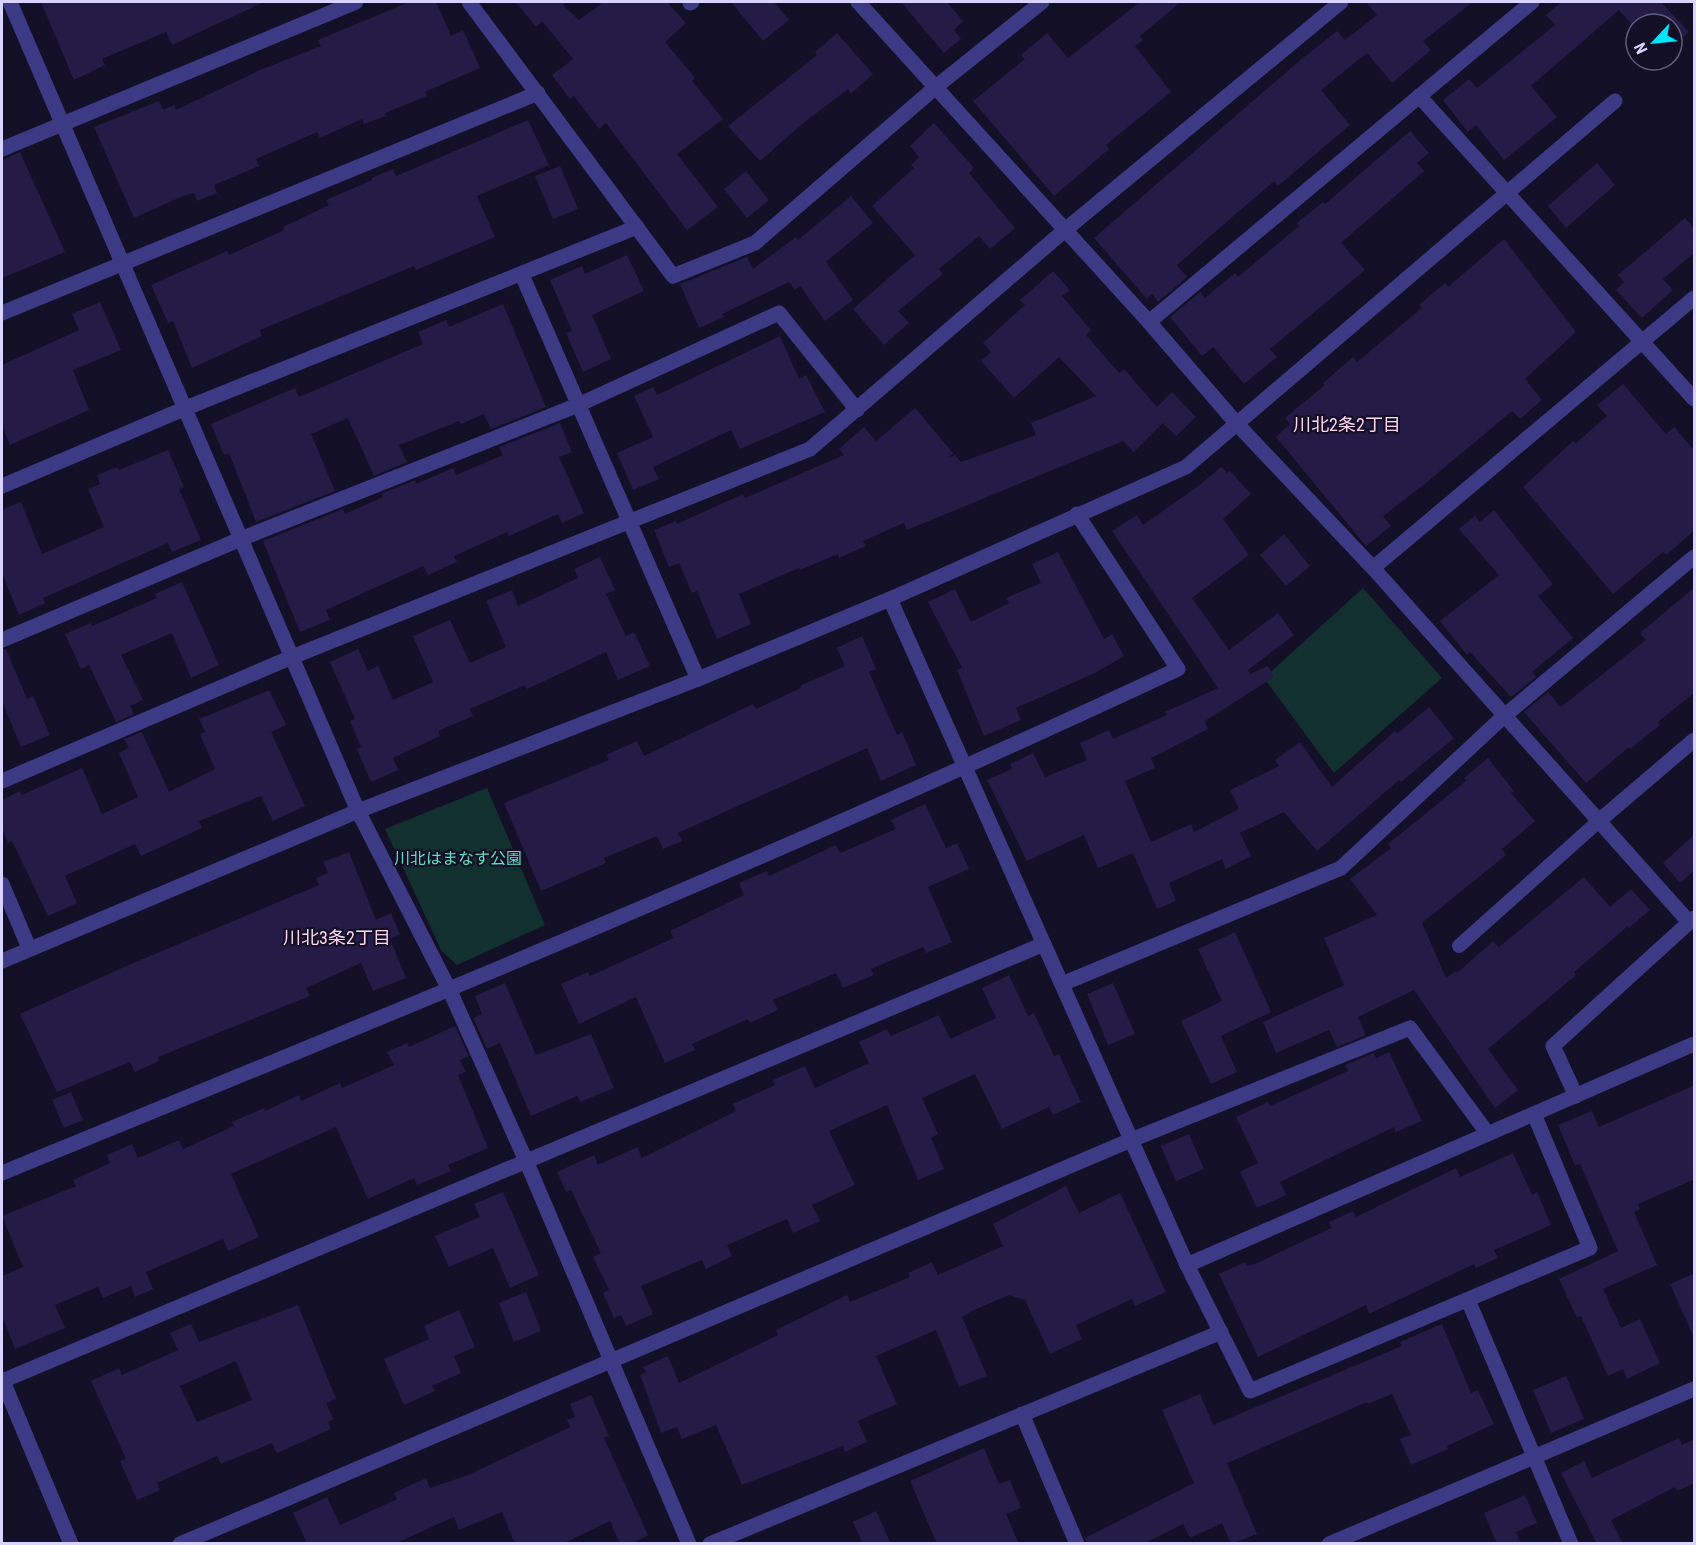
<svg xmlns="http://www.w3.org/2000/svg" width="1696" height="1545" viewBox="0 0 1696 1545" font-family="'Roboto Condensed','Noto Sans JP',sans-serif">
	<rect width="100%" height="100%" fill="#130f26"/>
	<g fill="#12302f">
		<path d="M 1363,588 L 1442,678 L 1334,773 L 1264,678 Z"/>
		<path d="M 487,788 L 545,925 L 457,965 L 441,950 L 385,829 Z"/>
	</g>
	<g fill="#241b47" fill-rule="evenodd">
		<path d="M 41,2 L 264,2 L 172,45 L 166,32 L 102,59 L 105,65 L 74,80 Z"/>
		<path d="M 409,2 L 436,2 L 451,36 L 463,30 L 480,68 L 425,92 L 427,96 L 385,113 L 386,116 L 364,124 L 362,119 L 320,138 L 317,132 L 256,159 L 259,166 L 214,185 L 217,193 L 197,201 L 194,193 L 183,196 L 134,218 L 94,127 L 159,101 L 163,110 L 174,105 L 176,110 L 260,70 L 321,46 L 318,40 Z"/>
		<path d="M 516,2 L 568,2 L 563,5 L 579,20 L 604,2 L 667,2 L 686,23 L 665,42 L 695,78 L 692,81 L 723,119 L 677,154 L 718,207 L 687,230 L 606,123 L 599,129 L 574,96 L 570,99 L 552,75 L 573,59 L 542,21 L 536,27 Z"/>
		<path d="M 731,2 L 774,2 L 789,20 L 763,41 Z"/>
		<path d="M 901,2 L 947,2 L 963,21 L 954,30 L 961,39 L 944,53 Z"/>
		<path d="M 1140,2 L 1181,2 L 1140,36 L 1143,40 L 1135,46 L 1171,92 L 1106,145 L 1109,149 L 1054,196 L 973,101 L 1025,59 L 1021,55 L 1047,33 L 1068,58 Z"/>
		<path d="M 1366,2 L 1473,2 L 1423,41 L 1431,50 L 1392,83 L 1367,53 L 1321,90 L 1350,125 L 1278,186 L 1274,181 L 1177,265 L 1187,277 L 1158,302 L 1152,294 L 1147,299 L 1094,238 L 1298,62 L 1337,31 L 1345,40 L 1377,15 Z"/>
		<path d="M 1562,2 L 1661,2 L 1689,32 L 1672,47 L 1672,24 L 1636,24 L 1636,29 L 1619,10 L 1531,86 L 1557,117 L 1504,160 L 1476,125 L 1468,132 L 1443,100 L 1469,79 L 1477,88 L 1555,25 L 1546,15 Z"/>
		<path d="M 837,33 L 873,74 L 851,94 L 848,89 L 802,124 L 760,161 L 728,126 L 817,55 L 815,52 Z"/>
		<path d="M 528,120 L 549,165 L 477,196 L 495,237 L 416,270 L 414,266 L 260,330 L 262,336 L 192,368 L 173,321 L 168,323 L 151,285 L 227,251 L 229,255 L 284,230 L 283,227 L 329,205 L 326,200 L 372,180 L 371,178 L 393,169 L 396,176 Z"/>
		<path d="M 934,123 L 974,168 L 969,173 L 1015,228 L 990,249 L 979,236 L 939,269 L 943,274 L 898,311 L 909,323 L 884,345 L 853,309 L 915,255 L 872,206 L 914,168 L 911,165 L 919,157 L 910,146 Z"/>
		<path d="M 1410,131 L 1429,153 L 1417,163 L 1424,171 L 1341,243 L 1365,270 L 1270,349 L 1277,357 L 1244,384 L 1213,347 L 1202,356 L 1170,317 L 1200,292 L 1205,298 L 1235,273 L 1238,277 L 1299,226 L 1297,223 L 1323,202 L 1325,204 Z"/>
		<path d="M 20,152 L 65,252 L 2,278 L 2,160 Z"/>
		<path d="M 1597,163 L 1615,185 L 1566,228 L 1548,206 Z"/>
		<path d="M 560,166 L 578,209 L 553,219 L 535,176 Z"/>
		<path d="M 746,171 L 769,200 L 747,218 L 724,189 Z"/>
		<path d="M 851,196 L 873,223 L 826,262 L 853,300 L 825,321 L 800,286 L 795,290 L 789,282 L 722,314 L 724,317 L 699,328 L 680,284 L 747,257 L 753,269 L 796,237 L 798,240 Z"/>
		<path d="M 1685,218 L 1695,230 L 1695,252 L 1663,279 L 1673,290 L 1642,318 L 1616,290 L 1624,282 L 1618,275 Z"/>
		<path d="M 1504,239 L 1576,332 L 1525,379 L 1542,400 L 1520,419 L 1512,411 L 1422,486 L 1383,516 L 1391,526 L 1366,546 L 1276,437 L 1290,424 L 1285,418 L 1325,385 L 1323,383 L 1353,357 L 1357,362 L 1422,308 L 1419,305 L 1445,283 L 1448,287 Z"/>
		<path d="M 627,255 L 644,291 L 592,315 L 611,359 L 583,372 L 566,333 L 572,331 L 550,280 L 582,266 L 585,274 Z"/>
		<path d="M 1053,271 L 1070,290 L 1062,296 L 1091,330 L 1086,335 L 1119,373 L 1124,369 L 1157,407 L 1172,392 L 1196,417 L 1176,436 L 1163,423 L 1134,452 L 1123,441 L 907,530 L 904,523 L 863,541 L 866,546 L 839,558 L 838,554 L 800,570 L 799,568 L 739,594 L 751,624 L 717,639 L 697,591 L 692,593 L 679,563 L 669,567 L 654,530 L 676,521 L 677,524 L 743,494 L 745,498 L 844,455 L 839,449 L 864,427 L 876,441 L 915,408 L 953,453 L 948,458 L 955,455 L 961,462 L 1036,435 L 1031,423 L 1096,396 L 1059,357 L 1014,398 L 981,361 L 991,352 L 983,343 L 1025,305 L 1020,300 Z"/>
		<path d="M 100,302 L 121,350 L 73,370 L 89,410 L 10,445 L 2,425 L 2,365 L 79,330 L 72,314 Z"/>
		<path d="M 503,304 L 546,407 L 491,429 L 484,414 L 461,424 L 459,421 L 399,445 L 407,462 L 374,476 L 348,418 L 311,434 L 335,491 L 256,522 L 229,453 L 224,455 L 211,424 L 295,388 L 299,397 L 423,344 L 418,332 L 446,320 L 449,327 Z"/>
		<path d="M 780,336 L 799,379 L 806,375 L 825,412 L 740,449 L 731,430 L 653,467 L 659,479 L 633,490 L 617,453 L 653,437 L 634,396 L 653,387 L 657,395 Z"/>
		<path d="M 1623,384 L 1666,434 L 1674,427 L 1695,451 L 1695,530 L 1666,555 L 1663,552 L 1613,594 L 1523,487 L 1573,441 L 1576,443 L 1607,416 L 1597,405 Z"/>
		<path d="M 560,423 L 572,452 L 559,457 L 584,513 L 562,523 L 558,514 L 509,536 L 507,532 L 454,556 L 457,562 L 428,575 L 423,566 L 326,610 L 330,620 L 300,632 L 263,541 L 343,509 L 345,514 L 383,497 L 381,494 L 415,480 L 416,484 L 453,468 L 456,475 L 503,455 L 499,447 Z"/>
		<path d="M 168,450 L 184,487 L 179,489 L 201,540 L 172,552 L 168,543 L 43,598 L 45,603 L 19,615 L 2,573 L 2,509 L 21,502 L 42,554 L 104,527 L 88,489 L 100,484 L 97,475 L 117,467 L 119,470 Z"/>
		<path d="M 1221,467 L 1227,473 L 1230,471 L 1251,494 L 1223,519 L 1249,555 L 1192,598 L 1229,650 L 1278,613 L 1294,635 L 1248,670 L 1250,674 L 1268,666 L 1274,677 L 1205,721 L 1208,729 L 1151,758 L 1155,768 L 1125,781 L 1151,842 L 1191,824 L 1194,832 L 1239,809 L 1230,790 L 1279,766 L 1275,760 L 1300,742 L 1332,787 L 1395,731 L 1398,733 L 1429,707 L 1454,738 L 1401,782 L 1399,780 L 1317,851 L 1284,812 L 1240,833 L 1251,856 L 1226,869 L 1222,859 L 1169,883 L 1176,901 L 1157,909 L 1133,853 L 1098,868 L 1084,835 L 1027,861 L 987,780 L 1012,769 L 1010,764 L 1033,753 L 1045,777 L 1087,760 L 1080,743 L 1109,730 L 1113,739 L 1167,715 L 1165,712 L 1218,688 L 1112,531 L 1137,515 L 1143,525 L 1201,484 Z"/>
		<path d="M 1494,510 L 1553,584 L 1538,596 L 1573,638 L 1532,672 L 1536,677 L 1511,697 L 1470,652 L 1467,655 L 1440,621 L 1499,575 L 1459,529 L 1475,516 L 1480,522 Z"/>
		<path d="M 1284,534 L 1310,566 L 1286,586 L 1260,555 Z"/>
		<path d="M 1058,552 L 1104,639 L 1112,634 L 1124,656 L 1095,673 L 1016,708 L 1021,720 L 984,736 L 957,670 L 962,668 L 928,602 L 955,589 L 971,622 L 1009,603 L 1006,598 L 1041,583 L 1032,564 Z"/>
		<path d="M 600,557 L 615,590 L 606,594 L 626,636 L 634,632 L 650,666 L 618,680 L 606,652 L 527,689 L 525,685 L 470,709 L 473,716 L 438,731 L 440,736 L 393,758 L 398,770 L 371,782 L 357,749 L 361,747 L 350,721 L 355,719 L 330,662 L 358,649 L 368,671 L 378,666 L 393,700 L 433,682 L 413,636 L 450,620 L 470,663 L 506,647 L 486,601 L 512,590 L 518,606 L 578,578 L 574,569 Z"/>
		<path d="M 182,582 L 219,665 L 191,678 L 172,633 L 121,655 L 143,700 L 130,706 L 134,714 L 116,722 L 89,665 L 81,669 L 65,634 L 91,623 L 92,626 L 157,598 L 155,594 Z"/>
		<path d="M 1695,587 L 1695,692 L 1658,722 L 1660,725 L 1630,749 L 1629,747 L 1586,783 L 1524,712 L 1548,692 L 1561,707 L 1646,640 L 1640,633 Z"/>
		<path d="M 862,636 L 876,669 L 869,672 L 897,735 L 902,732 L 916,765 L 881,781 L 867,748 L 678,833 L 682,841 L 663,849 L 657,836 L 604,858 L 606,863 L 541,891 L 504,803 L 609,760 L 606,755 L 637,741 L 644,756 L 753,704 L 756,709 L 801,688 L 800,686 L 845,666 L 837,648 Z"/>
		<path d="M 6,649 L 27,699 L 33,696 L 50,735 L 21,747 L 2,701 L 2,650 Z"/>
		<path d="M 269,690 L 286,725 L 271,732 L 305,806 L 273,821 L 261,796 L 199,821 L 202,828 L 141,856 L 135,844 L 65,876 L 77,903 L 48,916 L 12,841 L 8,843 L 2,829 L 2,800 L 20,791 L 22,795 L 82,768 L 102,814 L 138,797 L 119,753 L 129,748 L 124,739 L 142,732 L 169,792 L 215,769 L 200,734 L 205,732 L 199,719 Z"/>
		<path d="M 1488,758 L 1514,791 L 1511,793 L 1535,821 L 1502,849 L 1506,855 L 1422,923 L 1446,978 L 1456,971 L 1457,973 L 1493,941 L 1499,947 L 1584,877 L 1610,907 L 1631,889 L 1650,910 L 1629,928 L 1628,926 L 1574,972 L 1576,975 L 1488,1049 L 1518,1090 L 1495,1108 L 1414,990 L 1358,1017 L 1366,1035 L 1337,1047 L 1329,1030 L 1276,1053 L 1263,1022 L 1344,985 L 1324,938 L 1377,915 L 1350,879 L 1391,848 L 1388,844 L 1466,781 L 1464,778 Z"/>
		<path d="M 925,804 L 946,848 L 957,843 L 969,869 L 928,887 L 952,942 L 926,953 L 923,947 L 871,969 L 874,975 L 843,988 L 836,973 L 773,1000 L 778,1010 L 750,1023 L 748,1019 L 692,1044 L 695,1050 L 665,1063 L 636,997 L 579,1024 L 561,984 L 588,972 L 590,976 L 674,938 L 670,931 L 744,895 L 739,883 L 767,871 L 769,876 L 836,845 L 840,853 L 896,829 L 891,820 Z"/>
		<path d="M 1695,834 L 1695,870 L 1680,883 L 1663,863 Z"/>
		<path d="M 349,852 L 376,920 L 391,913 L 400,934 L 390,939 L 406,978 L 373,991 L 361,963 L 306,988 L 310,996 L 158,1057 L 159,1061 L 135,1072 L 130,1062 L 57,1092 L 20,1014 L 124,967 L 319,885 L 316,878 L 328,873 L 323,862 Z"/>
		<path d="M 1235,932 L 1271,1012 L 1221,1036 L 1237,1072 L 1211,1084 L 1181,1021 L 1222,1001 L 1198,949 Z"/>
		<path d="M 1009,975 L 1028,1016 L 1034,1013 L 1054,1056 L 1059,1054 L 1081,1102 L 1053,1115 L 1049,1107 L 1002,1129 L 975,1074 L 922,1098 L 938,1134 L 931,1138 L 944,1169 L 918,1180 L 887,1105 L 829,1131 L 855,1185 L 812,1205 L 820,1221 L 793,1233 L 787,1219 L 727,1245 L 732,1256 L 706,1269 L 702,1260 L 641,1286 L 653,1314 L 626,1326 L 621,1315 L 614,1318 L 603,1293 L 609,1290 L 593,1257 L 601,1253 L 571,1190 L 566,1192 L 557,1172 L 594,1155 L 598,1165 L 637,1147 L 642,1158 L 736,1111 L 733,1104 L 775,1085 L 773,1080 L 805,1066 L 815,1088 L 869,1063 L 859,1042 L 887,1029 L 891,1036 L 939,1015 L 950,1039 L 996,1018 L 982,988 Z"/>
		<path d="M 505,983 L 536,1055 L 591,1034 L 614,1088 L 580,1102 L 577,1096 L 531,1116 L 500,1043 L 487,1049 L 473,1018 L 482,1014 L 475,996 Z"/>
		<path d="M 1113,983 L 1135,1034 L 1108,1045 L 1087,994 Z"/>
		<path d="M 455,1026 L 469,1056 L 460,1060 L 466,1072 L 458,1075 L 488,1148 L 448,1165 L 451,1171 L 417,1185 L 414,1178 L 368,1199 L 336,1127 L 231,1174 L 259,1237 L 228,1251 L 223,1239 L 146,1272 L 153,1289 L 135,1297 L 131,1286 L 103,1298 L 98,1287 L 55,1305 L 65,1328 L 15,1349 L 2,1316 L 2,1276 L 23,1267 L 2,1216 L 76,1186 L 73,1180 L 110,1163 L 107,1155 L 132,1144 L 138,1158 L 179,1140 L 183,1149 L 234,1126 L 232,1122 L 264,1108 L 265,1111 L 299,1095 L 301,1101 L 340,1083 L 342,1088 L 394,1065 L 387,1052 L 407,1043 L 409,1047 Z"/>
		<path d="M 1389,1052 L 1422,1121 L 1396,1132 L 1394,1127 L 1280,1182 L 1286,1195 L 1257,1208 L 1240,1172 L 1258,1163 L 1236,1117 L 1268,1102 L 1270,1106 L 1348,1071 L 1345,1065 L 1374,1053 L 1376,1058 Z"/>
		<path d="M 1695,1085 L 1695,1179 L 1638,1204 L 1640,1209 L 1634,1212 L 1657,1265 L 1603,1289 L 1621,1328 L 1640,1319 L 1660,1363 L 1627,1379 L 1623,1369 L 1608,1376 L 1581,1316 L 1577,1318 L 1559,1279 L 1618,1251 L 1580,1164 L 1575,1166 L 1558,1125 L 1592,1111 L 1599,1127 Z"/>
		<path d="M 71,1092 L 83,1120 L 64,1128 L 52,1100 Z"/>
		<path d="M 1189,1134 L 1204,1169 L 1176,1181 L 1161,1146 Z"/>
		<path d="M 1513,1153 L 1532,1195 L 1537,1192 L 1551,1225 L 1494,1250 L 1498,1258 L 1476,1268 L 1474,1264 L 1369,1314 L 1366,1305 L 1258,1357 L 1219,1274 L 1245,1262 L 1247,1266 L 1257,1263 L 1331,1228 L 1329,1222 L 1353,1211 L 1356,1217 L 1456,1168 L 1460,1177 Z"/>
		<path d="M 1066,1186 L 1079,1213 L 1120,1193 L 1166,1292 L 1135,1306 L 1132,1299 L 1076,1325 L 1082,1339 L 1050,1354 L 1025,1300 L 1009,1295 L 974,1310 L 962,1317 L 987,1376 L 959,1387 L 936,1330 L 876,1356 L 897,1404 L 858,1421 L 867,1442 L 845,1452 L 843,1446 L 742,1485 L 716,1425 L 682,1439 L 677,1427 L 661,1433 L 640,1375 L 646,1372 L 643,1367 L 668,1356 L 679,1383 L 778,1335 L 776,1330 L 847,1295 L 850,1302 L 910,1277 L 908,1273 L 932,1262 L 938,1275 L 1003,1246 L 993,1224 Z"/>
		<path d="M 503,1192 L 539,1275 L 510,1288 L 493,1248 L 449,1267 L 435,1236 L 480,1217 L 474,1204 Z"/>
		<path d="M 1695,1273 L 1695,1340 L 1670,1284 Z"/>
		<path d="M 526,1292 L 541,1331 L 514,1342 L 499,1303 Z"/>
		<path d="M 298,1305 L 336,1399 L 326,1403 L 333,1419 L 328,1422 L 331,1429 L 277,1453 L 272,1443 L 221,1464 L 217,1456 L 157,1483 L 160,1490 L 137,1500 L 120,1461 L 126,1459 L 91,1381 L 119,1368 L 122,1375 L 178,1350 L 170,1333 L 191,1324 L 199,1342 ZM 236,1361 L 252,1400 L 197,1422 L 180,1386 Z"/>
		<path d="M 459,1310 L 475,1347 L 454,1356 L 461,1373 L 432,1386 L 435,1391 L 404,1405 L 384,1359 L 429,1339 L 424,1326 Z"/>
		<path d="M 1442,1324 L 1471,1393 L 1478,1390 L 1494,1424 L 1447,1446 L 1448,1449 L 1411,1465 L 1400,1439 L 1411,1435 L 1392,1394 L 1368,1404 L 1367,1402 L 1227,1463 L 1257,1534 L 1231,1544 L 1222,1523 L 1190,1538 L 1183,1524 L 1143,1544 L 1087,1544 L 1085,1538 L 1194,1483 L 1162,1410 L 1200,1394 L 1213,1425 L 1402,1346 L 1400,1342 Z"/>
		<path d="M 1566,1376 L 1584,1419 L 1551,1433 L 1533,1390 Z"/>
		<path d="M 591,1395 L 609,1436 L 604,1438 L 648,1535 L 631,1544 L 620,1544 L 610,1521 L 562,1544 L 515,1544 L 502,1512 L 459,1530 L 454,1517 L 394,1544 L 300,1544 L 306,1541 L 293,1513 L 327,1497 L 340,1525 L 397,1499 L 394,1493 L 426,1478 L 430,1488 L 468,1475 L 570,1427 L 567,1420 L 575,1417 L 570,1404 Z"/>
		<path d="M 1679,1438 L 1682,1445 L 1695,1439 L 1695,1483 L 1677,1491 L 1675,1487 L 1611,1520 L 1623,1544 L 1597,1544 L 1561,1473 L 1584,1461 L 1592,1478 Z"/>
		<path d="M 984,1448 L 999,1484 L 1010,1480 L 1021,1508 L 1006,1514 L 1019,1544 L 937,1544 L 910,1481 Z"/>
		<path d="M 1525,1495 L 1537,1523 L 1516,1532 L 1521,1544 L 1497,1544 L 1484,1513 Z"/>
		<path d="M 876,1511 L 891,1544 L 863,1544 L 853,1522 Z"/>
	</g>
	<g fill="none" stroke-linecap="round" stroke-linejoin="round">
		<path stroke="#3d3a85" stroke-width="14" d="M 1459,946 L 1600,820"/>
		<g stroke="#3d3a85" stroke-width="15">
			<path d="M 10,2 L 358,811 L 450,991 L 527,1163 L 689,1544"/>
			<path d="M 469,2 L 673,276 L 755,243 L 937,86 L 1042,2"/>
			<path d="M 858,2 L 1149,322 L 1237,424 L 1373,568 L 1689,922"/>
			<path d="M 690,3 L 692,2"/>
			<path d="M 1419,96 L 1694,399"/>
			<path d="M 2,149 L 356,2"/>
			<path d="M 522,275 L 698,679"/>
			<path d="M 2,313 L 538,93"/>
			<path d="M 1149,322 L 1532,2"/>
			<path d="M 2,486 L 186,408 L 637,227"/>
			<path d="M 1373,568 L 1694,298"/>
			<path d="M 890,599 L 1187,1265 L 1250,1391 L 1590,1248 L 1534,1114"/>
			<path d="M 2,640 L 243,538 L 578,405 L 779,313 L 857,410"/>
			<path d="M 2,781 L 292,657 L 810,449 L 1065,230 L 1341,2"/>
			<path d="M 1600,820 L 1694,740"/>
			<path d="M 2,884 L 29,948"/>
			<path d="M 2,961 L 358,811 L 698,679 L 890,599 L 1186,467 L 1615,101"/>
			<path d="M 1062,984 L 1341,868 L 1503,717 L 1694,557"/>
			<path d="M 1576,1096 L 1553,1046 L 1694,918"/>
			<path d="M 2,1173 C 397,1012 791,850 1178,669 L 1077,514"/>
			<path d="M 1187,1265 L 1694,1044"/>
			<path d="M 1468,1300 L 1571,1544"/>
			<path d="M 2,1379 L 71,1544"/>
			<path d="M 2,1381 L 1044,944"/>
			<path d="M 1022,1414 L 1077,1544"/>
			<path d="M 180,1544 L 1131,1140 L 1410,1028 L 1488,1134"/>
			<path d="M 710,1544 L 1221,1332"/>
			<path d="M 1329,1544 L 1694,1389"/>
		</g>
	</g>
	<g text-anchor="middle" stroke-width="4.5" stroke-linejoin="round" paint-order="stroke">
		<g font-size="16" fill="#5fe0c0" stroke="#130f26">
			<text x="458" y="864">川北はまなす公園</text>
		</g>
		<g font-size="18" fill="#ffd6f0" stroke="#130f26">
			<text x="1347" y="431">川北2条2丁目</text>
			<text x="337" y="944">川北3条2丁目</text>
		</g>
	</g>
	<rect width="1696" height="1545" fill="none" stroke="#d9d4ff" stroke-width="6"/>
	<g transform="translate(1654 42) rotate(244)"><circle r="28" fill="#130f26" stroke="#625e7d" stroke-width="1.5"/>
	<path d="M0-4.5L10 22L0 15L-10 22Z" fill="#00e5ff"/>
	<text y="-9" font-size="16" font-weight="bold" text-anchor="middle" fill="#d9d4ff">N</text>
	</g>
</svg>
